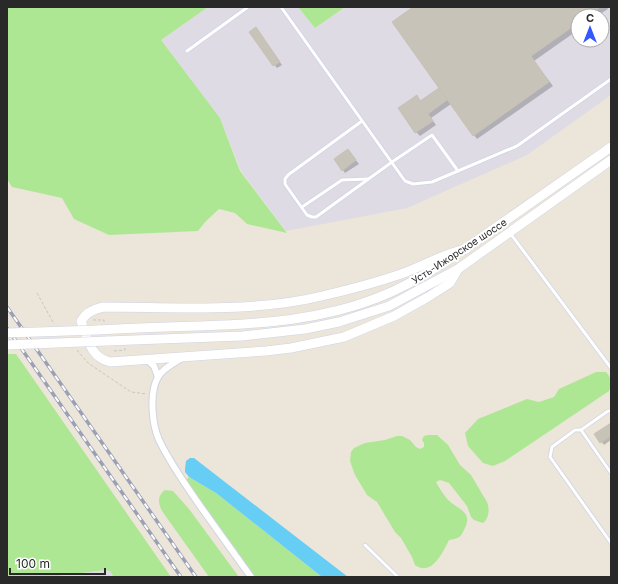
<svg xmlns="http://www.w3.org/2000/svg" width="618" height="584" viewBox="0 0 618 584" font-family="Inter,sans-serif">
	<rect width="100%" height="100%" fill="#ece5da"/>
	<g fill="#dedbe4" fill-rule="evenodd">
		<path d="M 208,7 L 298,7 L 315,28 L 345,7 L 611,7 L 611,95 L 527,155 L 407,208 L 286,231 L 241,171 L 220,118 L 161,40 ZM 578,16 L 602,16 L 602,40 L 578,40 Z"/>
		<path d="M 105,570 L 110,571 L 114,577 L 50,577 Z"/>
	</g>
	<g fill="#aee793">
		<path d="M 7,7 L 208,7 L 161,40 L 220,118 L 240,171 L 287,233 L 247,224 L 235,213 L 219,209 L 205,222 L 198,231 L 109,235 L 74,219 L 62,198 L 12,187 L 7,179 Z"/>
		<path d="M 298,7 L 345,7 L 315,28 Z"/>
		<path d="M 7,354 L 16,354 L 171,577 L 114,577 L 110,571 L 105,570 L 50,577 L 7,577 Z"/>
		<path d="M 596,372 L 606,372 C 611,378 613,383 609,391 L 505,461 L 493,466 L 483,463 L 468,446 L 465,433 L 478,419 L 527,399 L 539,402 L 554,397 L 559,389 Z"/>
		<path d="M 428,435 L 437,435 L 448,445 L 460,465 L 471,475 L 487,502 C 490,510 489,518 483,523 L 474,520 L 471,517 L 467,506 L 449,483 L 440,480 L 436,482 C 439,488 444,495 448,500 C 457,509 473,511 465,528 C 460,538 460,538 449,540 C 443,552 432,577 415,565 L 412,557 L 401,538 L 395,532 L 377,502 L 367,495 L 355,475 L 350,461 L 351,452 L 354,448 L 365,443 L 385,440 L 397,436 L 402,436 L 410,440 L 416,447 L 420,449 L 424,447 L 424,443 L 422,440 L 424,436 Z"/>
		<path d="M 189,477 L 216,493 L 322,577 L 254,577 L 187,487 L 185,481 Z"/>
		<path d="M 165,490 L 173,491 L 189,509 L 239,577 L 209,577 L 162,511 C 158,503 157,496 165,490 Z"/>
	</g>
	<path fill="#66cef5" d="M 190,458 L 194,458 L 348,577 L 322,577 L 216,493 L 189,477 L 185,472 L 185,469 L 186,461 Z"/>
	<g fill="#0003">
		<path d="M 414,7 L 607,7 L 608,9 L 597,16 L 578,16 L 578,30 L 534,61 L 553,86 L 477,139 L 451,104 L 431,118 L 436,125 L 420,136 L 416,132 L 416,96 L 421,101 L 440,88 Z"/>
		<path d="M 258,31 L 282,65 L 277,68 L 250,32 Z"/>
		<path d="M 348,150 L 359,164 L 345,173 L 343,170 Z"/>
		<path d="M 611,424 L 611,440 L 604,445 L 596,435 Z"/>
	</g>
	<g fill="#c7c3b9" stroke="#c8c1b4">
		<path d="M 413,7 L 600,7 L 588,16 L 578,16 L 578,23 L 531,56 L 549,82 L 473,136 L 392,22 Z"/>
		<path d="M 256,27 L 280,62 L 273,66 L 249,32 Z"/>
		<path d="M 439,88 L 447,100 L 428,114 L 433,121 L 415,133 L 398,108 L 417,95 L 420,101 Z"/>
		<path d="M 348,149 L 356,160 L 342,171 L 334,159 Z"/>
		<path d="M 611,423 L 611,436 L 600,443 L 594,434 Z"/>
	</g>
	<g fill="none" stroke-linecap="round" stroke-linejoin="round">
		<g stroke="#cfd3e3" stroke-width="4.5">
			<g id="lane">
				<path d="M 281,7 L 405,181 L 413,184 L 432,182 L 517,146 L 611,79"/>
				<path d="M 187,51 L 248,7"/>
				<path d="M 362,121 L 288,175 L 285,179 L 285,184 L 307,215 L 312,217 L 316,217 L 392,162 L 432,135 L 458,171"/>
				<path d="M 302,207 L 342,180 L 368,179"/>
				<path d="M 510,233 L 611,368"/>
				<path d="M 581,430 L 608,411 L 611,411"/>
				<path d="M 611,473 L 581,430 L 575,430 L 552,447 L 550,457 L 611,543"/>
				<path d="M 365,545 L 398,577"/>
			</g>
		</g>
		<g stroke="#cfd3e3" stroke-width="8">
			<g id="street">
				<path d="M 182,358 C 173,364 163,368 158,377 C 149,393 152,424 159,440 C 171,465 187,487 203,510 C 219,532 235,555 251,577"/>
				<path d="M 147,360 L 154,366 L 158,377"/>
			</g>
		</g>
		<g stroke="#cfd3e3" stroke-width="10">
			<g id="secondary">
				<path d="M 462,251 L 611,147"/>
				<path d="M 458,269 L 450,283 L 428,297 L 394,316 L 344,337 L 291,348 L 266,351 L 110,362 C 90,357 88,339 81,321 C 86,312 94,309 103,307 C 174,307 252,313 322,296 C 348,290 375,283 401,274 C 423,266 443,254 466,249"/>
				<path d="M 98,330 C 132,328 167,327 201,326 C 261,324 321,320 377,298 C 403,288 427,274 449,259"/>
				<path d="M 107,341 L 242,336 L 305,329 L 339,322 L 389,306 L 458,269 L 611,160"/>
			</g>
		</g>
		<g stroke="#c7c7c7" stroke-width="1" stroke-dasharray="3 2" stroke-linecap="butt">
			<path d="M 37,293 L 54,324"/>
			<path d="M 93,320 L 104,320 L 104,322"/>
			<path d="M 77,350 L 88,363 L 131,392 L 147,394"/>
			<path d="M 114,351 L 125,350 L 125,347"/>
		</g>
		<use href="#lane" stroke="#fff" stroke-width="3"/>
		<use href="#street" stroke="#fff" stroke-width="6"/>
		<use href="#secondary" stroke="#fff" stroke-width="9"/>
		<g stroke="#9ca0b5" stroke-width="3.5">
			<g id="rail">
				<path d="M 7,307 L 196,577"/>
				<path d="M 7,328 L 181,577"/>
			</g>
		</g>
		<use href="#rail" stroke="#fff" stroke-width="2" stroke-dasharray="6" stroke-linecap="butt"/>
		<g stroke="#cfd3e3" stroke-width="10" stroke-linecap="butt">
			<g id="secondary-bridge">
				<path d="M 7,333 L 98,330"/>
				<path d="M 7,345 L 107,341"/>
			</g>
		</g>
		<use href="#secondary-bridge" stroke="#fff" stroke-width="9"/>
	</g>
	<g text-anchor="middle" stroke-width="4" stroke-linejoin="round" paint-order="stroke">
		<g font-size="10" fill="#292929" stroke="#fff">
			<text transform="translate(459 251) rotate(-33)" y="4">Усть-Ижорское шоссе</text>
		</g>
	</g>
	<rect width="618" height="584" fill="none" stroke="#292929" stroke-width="16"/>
	<g transform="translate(590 28)"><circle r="19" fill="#ffffff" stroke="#a9a9a9"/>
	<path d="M0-3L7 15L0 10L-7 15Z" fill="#3458ff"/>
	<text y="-6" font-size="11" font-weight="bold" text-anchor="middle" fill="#292929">С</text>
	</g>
	<path d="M10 568v6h95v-6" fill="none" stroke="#292929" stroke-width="2"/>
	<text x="16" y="568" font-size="12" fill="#292929" stroke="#ffffff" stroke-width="3" paint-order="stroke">100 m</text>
</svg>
